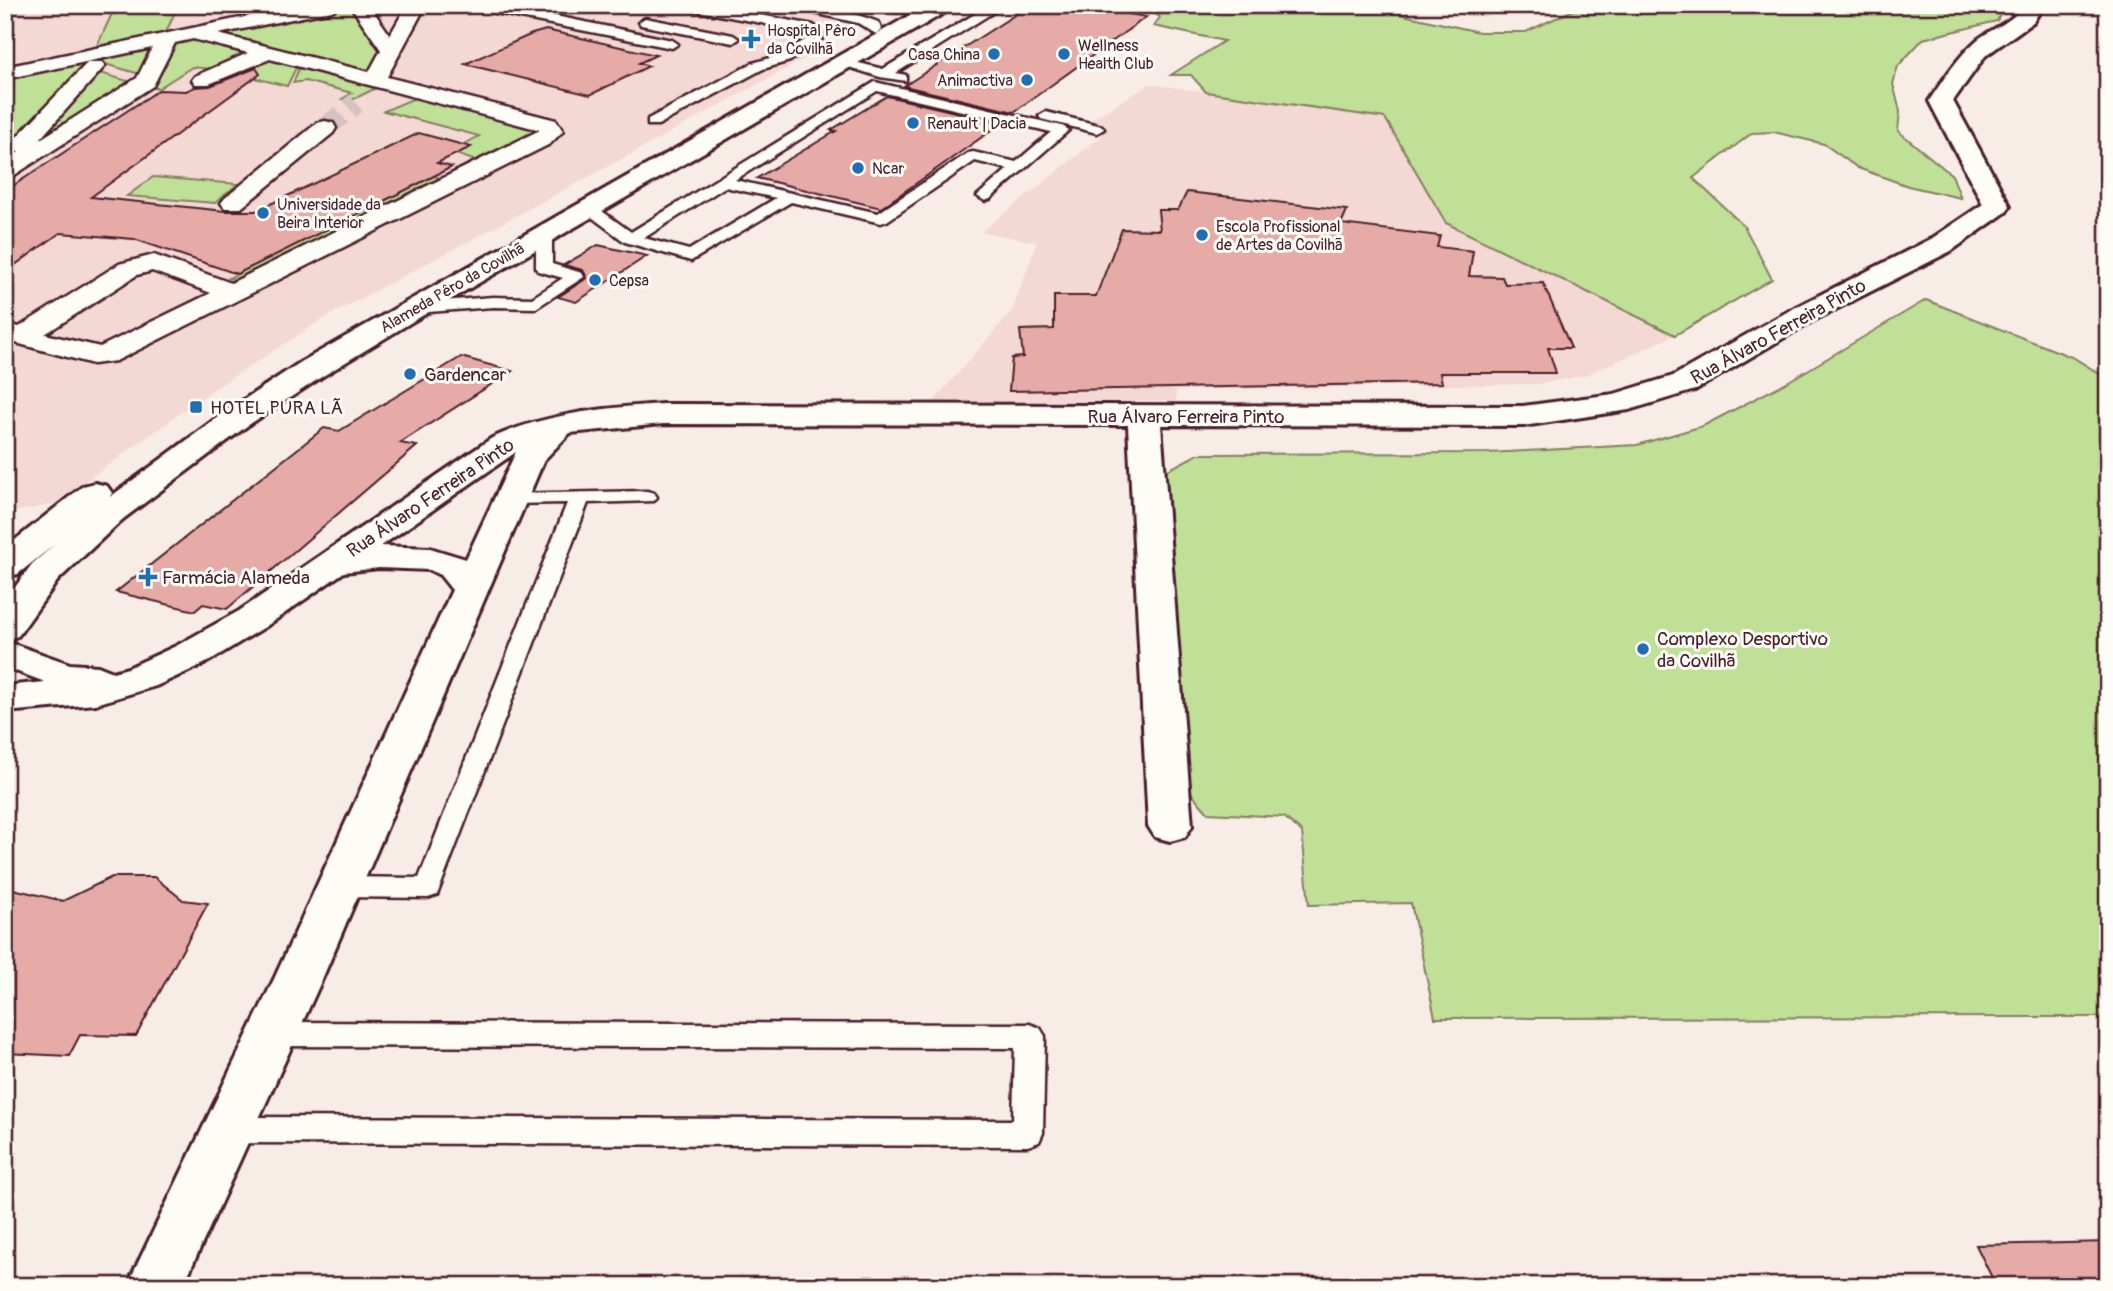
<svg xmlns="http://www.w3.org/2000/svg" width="2113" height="1291" viewBox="0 0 2113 1291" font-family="Pangolin,sans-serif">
	<rect width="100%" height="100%" fill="#f8ece7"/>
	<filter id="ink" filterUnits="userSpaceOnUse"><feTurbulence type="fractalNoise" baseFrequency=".0143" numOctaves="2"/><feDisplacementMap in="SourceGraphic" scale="14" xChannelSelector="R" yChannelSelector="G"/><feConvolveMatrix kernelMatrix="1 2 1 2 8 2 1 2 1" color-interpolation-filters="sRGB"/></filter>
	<g filter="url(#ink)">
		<g fill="#f3d8d4">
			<path d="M 5,5 L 882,5 L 831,34 L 831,44 L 622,159 L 321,320 L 211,391 L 54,504 L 5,514 Z"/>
			<path d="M 1150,84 L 1385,117 L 1446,223 L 1675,335 L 1586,375 L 1539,384 L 1176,390 L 1176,401 L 933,402 L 1012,311 L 1037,242 L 981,232 L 1102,136 L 1076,129 Z"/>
		</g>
		<g fill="#c0df97" stroke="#857f61" stroke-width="2">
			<path d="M 116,5 L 178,5 L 165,35 L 95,50 Z"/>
			<path d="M 339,5 L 355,5 L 385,51 L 371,71 L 364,71 L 220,33 Z"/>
			<path d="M 1143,5 L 1221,5 L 1222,10 L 1386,11 L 1479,32 L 1526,32 L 1584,5 L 2005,5 L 1997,21 L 1923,39 L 1898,66 L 1893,84 L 1900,111 L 1898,131 L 1952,175 L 1961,198 L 1908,186 L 1858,168 L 1824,144 L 1774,132 L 1752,133 L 1693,178 L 1744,226 L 1772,279 L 1675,335 L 1446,223 L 1385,118 L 1206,92 L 1191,75 L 1171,75 L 1224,41 L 1154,26 L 1160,17 Z"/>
			<path d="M 188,37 L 250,52 L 220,70 L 192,67 L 159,88 L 149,88 L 155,84 L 175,39 Z"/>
			<path d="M 164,40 L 147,76 L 91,60 Z"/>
			<path d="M 265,57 L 298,64 L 287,86 L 235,73 L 221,81 L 212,79 Z"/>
			<path d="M 72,64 L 86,69 L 21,139 L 5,138 L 5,76 Z"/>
			<path d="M 300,66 L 380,86 L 350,101 L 342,99 L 352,93 L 305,81 L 293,83 Z"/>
			<path d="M 97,72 L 131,82 L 28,150 Z"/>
			<path d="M 417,97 L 538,128 L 528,138 L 476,161 L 456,154 L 462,145 L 479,136 L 384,111 Z"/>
			<path d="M 434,176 L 443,179 L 241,281 L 229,278 Z"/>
			<path d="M 153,177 L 238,184 L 215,203 L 127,196 Z"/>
			<path d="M 1926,300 L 2074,358 L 2108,379 L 2108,1017 L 1435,1018 L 1411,903 L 1309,905 L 1302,832 L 1284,817 L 1208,813 L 1191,793 L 1164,505 L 1164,472 L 1198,454 L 1488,453 L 1637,445 L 1703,426 L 1789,381 Z"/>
		</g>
		<g fill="#e6aba7" stroke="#4a1f2b" stroke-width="2">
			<path d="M 1030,5 L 1081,5 L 1146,17 L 1014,112 L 904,86 Z"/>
			<path d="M 546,30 L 656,55 L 639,63 L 649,66 L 590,95 L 465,64 L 532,34 Z"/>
			<path d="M 256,68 L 260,74 L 91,197 L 225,211 L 256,211 L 419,133 L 471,147 L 437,163 L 452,167 L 237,274 L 134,239 L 60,233 L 5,272 L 5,191 L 159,90 L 186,91 L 195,87 L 210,86 Z"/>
			<path d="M 887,96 L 1002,123 L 881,208 L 757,178 L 836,131 L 831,130 Z"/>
			<path d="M 1187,192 L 1347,210 L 1341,224 L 1440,236 L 1437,247 L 1473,251 L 1469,276 L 1502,277 L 1505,284 L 1543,283 L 1571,348 L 1548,348 L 1556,373 L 1440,373 L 1442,383 L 1009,391 L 1012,358 L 1023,357 L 1020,330 L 1054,329 L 1054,296 L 1096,296 L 1122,229 L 1160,230 L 1158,210 L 1178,210 Z"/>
			<path d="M 598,245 L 647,256 L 576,302 L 558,297 L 587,278 L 583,270 L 564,265 Z"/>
			<path d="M 461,357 L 512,371 L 400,443 L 417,446 L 227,609 L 203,604 L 195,611 L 116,592 L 324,428 L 339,431 Z"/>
			<path d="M 112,877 L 154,877 L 183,900 L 208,903 L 136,1036 L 80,1035 L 69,1056 L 5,1053 L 5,887 L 63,901 Z"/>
			<path d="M 2108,1242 L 2108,1286 L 1996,1286 L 1976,1245 Z"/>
		</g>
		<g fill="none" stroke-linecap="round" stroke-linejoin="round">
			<path stroke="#d5c3c1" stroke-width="21" stroke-dasharray="21 10" stroke-linecap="butt" d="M 325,128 L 356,103"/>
			<g stroke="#4a1f2b" stroke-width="5">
				<g id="service">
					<path d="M 490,5 L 502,5 L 672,40 L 678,44 L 672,48 L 495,13 L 491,12 Z"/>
					<path d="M 681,5 L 708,5 L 813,25 L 823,32 L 822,39 L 790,61 L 763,69 L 658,125 L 648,125 L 648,119 L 753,63 L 780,55 L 810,37 L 809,32 L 687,9 Z"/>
					<path d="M 779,5 C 812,5 847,10 878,22 L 882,30 L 876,34 L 858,23 Z"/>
					<path d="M 857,5 L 911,5 L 918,9 L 912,13 L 863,9 Z"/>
					<path d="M 990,5 L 1005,5 L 896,73 L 906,75 L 906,81 L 880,77 L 836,63 L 843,59 L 883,69 Z"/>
					<path d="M 645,18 L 733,35 L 739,39 L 733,43 L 641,25 L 639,22 Z"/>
					<path d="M 875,82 L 1062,126 L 1069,130 L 990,199 L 985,201 L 977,196 L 1008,169 L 975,161 L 887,221 L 881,223 L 791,202 L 691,261 L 625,242 L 581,209 L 589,204 L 595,206 L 631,232 ZM 877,91 L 1051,132 L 1016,162 L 973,152 L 968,153 L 878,213 L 735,180 ZM 725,187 L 776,198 L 689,250 L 644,238 Z"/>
					<path d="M 1046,112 L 1102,126 L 1104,129 L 1097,133 L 1041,119 L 1039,116 Z"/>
					<path d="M 544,230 L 552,235 L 552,264 L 582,273 L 584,277 L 536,308 L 493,307 L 416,313 L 407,308 L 416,303 L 493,297 L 532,298 L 563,278 L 538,271 L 536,267 L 536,235 Z"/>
					<path d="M 647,491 L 654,493 L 657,497 L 654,501 L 588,503 L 437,895 L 428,898 L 339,897 L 330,894 L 326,887 L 330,880 L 339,877 L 419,878 L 567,503 L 511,504 L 504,502 L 501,498 L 504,494 Z"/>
					<path d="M 273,1022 L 1030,1024 L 1040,1028 L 1045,1036 L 1043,1133 L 1039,1142 L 1028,1146 L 228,1143 L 217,1139 L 213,1130 L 217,1121 L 228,1117 L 1013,1120 L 1015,1048 L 273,1046 L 263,1042 L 258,1034 L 263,1026 Z"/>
				</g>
			</g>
			<g stroke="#4a1f2b" stroke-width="5">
				<g id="pedestrian">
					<path d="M 302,5 L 341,5 L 332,11 L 218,34 L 369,72 L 381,50 L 350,5 L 369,5 L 390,35 L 407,5 L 426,5 L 387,77 L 556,120 L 563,131 L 550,144 L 116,361 L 93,364 L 5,340 L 5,323 L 19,327 L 119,264 L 154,255 L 231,283 L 540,130 L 270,59 L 209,84 L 195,84 L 192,80 L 195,76 L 248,53 L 193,39 L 175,43 L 153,86 L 13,176 L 5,178 L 5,161 L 19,152 L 13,151 L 10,146 L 13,141 L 88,62 L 102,62 L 105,66 L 39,140 L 137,78 L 152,48 L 5,79 L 5,67 ZM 152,271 L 211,293 L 100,347 L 45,334 L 137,275 Z"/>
					<path d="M 325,121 L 333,123 L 336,128 L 333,133 L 241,208 L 225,208 L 221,203 L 225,198 L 317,123 Z"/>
				</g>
			</g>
			<g stroke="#4a1f2b" stroke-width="6">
				<path id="minor" d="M 2023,5 L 2044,5 L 2033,22 L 1985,56 L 1953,101 L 2010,206 L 2006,212 L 1951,251 L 1814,320 L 1695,390 L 1629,410 L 1523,426 L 1161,425 L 1192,826 L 1185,837 L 1170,841 L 1155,837 L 1148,826 L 1128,425 L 663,424 L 570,433 L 544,460 L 323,977 L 183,1286 L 127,1286 L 275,977 L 452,590 L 440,575 L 430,570 L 379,568 L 344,572 L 265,627 L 204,664 L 156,686 L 96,704 L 5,712 L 5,686 L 45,682 L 5,667 L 5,641 L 70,664 L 98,666 L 113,672 L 128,668 L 176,646 L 239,611 L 492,438 C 547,413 604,408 663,404 L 1523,406 L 1614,394 L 1673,376 L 1794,308 L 1931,239 L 1983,204 L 1929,101 C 1943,80 1957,58 1976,41 C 1991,28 2013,23 2023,5 ZM 516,452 L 466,559 L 430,548 L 381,546 Z"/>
			</g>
			<g stroke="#4a1f2b" stroke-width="6">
				<path id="secondary" d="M 928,5 L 954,5 L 951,9 L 415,320 L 323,376 L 247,426 L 123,519 L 91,549 L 58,580 L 18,636 L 5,640 L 5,601 L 32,564 L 55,544 L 18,574 L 5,577 L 5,548 L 83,486 L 95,483 L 107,486 L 112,493 L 110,497 L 225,412 L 301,362 Z"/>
			</g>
			<use href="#service" fill="#fdfcf7" fill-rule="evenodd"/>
			<use href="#pedestrian" fill="#fdfcf7" fill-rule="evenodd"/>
			<use href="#minor" fill="#fdfcf7" fill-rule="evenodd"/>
			<use href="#secondary" fill="#fdfcf7" fill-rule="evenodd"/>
		</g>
	</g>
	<g fill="#1f6fb2" stroke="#fdfcf7" stroke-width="2.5">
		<path d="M747.5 28.5h7v7h7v7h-7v7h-7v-7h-7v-7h7z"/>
		<circle cx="994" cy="54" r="7"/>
		<circle cx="1064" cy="54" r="7"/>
		<circle cx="1027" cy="80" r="7"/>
		<circle cx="913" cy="123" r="7"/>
		<circle cx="858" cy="168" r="7"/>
		<circle cx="263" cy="213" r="7"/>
		<circle cx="1202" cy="235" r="7"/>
		<circle cx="595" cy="280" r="7"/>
		<circle cx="410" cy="374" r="7"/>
		<rect x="189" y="400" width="14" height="14" rx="3.5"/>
		<path d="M144.5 566.5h7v7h7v7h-7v7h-7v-7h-7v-7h7z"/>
		<circle cx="1643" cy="649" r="7"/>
	</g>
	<g text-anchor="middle" stroke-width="6" stroke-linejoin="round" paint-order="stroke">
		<g font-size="16" fill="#4a1f2b" stroke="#fdfcf7" text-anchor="start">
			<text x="767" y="36">Hospital Pêro<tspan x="767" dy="18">da Covilhã</tspan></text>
			<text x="1078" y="51">Wellness<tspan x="1078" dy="18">Health Club</tspan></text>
			<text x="980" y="60" text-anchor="end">Casa China</text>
			<text x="1013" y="86" text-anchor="end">Animactiva</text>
			<text x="927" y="129">Renault | Dacia</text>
			<text x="872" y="174">Ncar</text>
			<text x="277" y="210">Universidade da<tspan x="277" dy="18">Beira Interior</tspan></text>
			<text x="1216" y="232">Escola Profissional<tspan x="1216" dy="18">de Artes da Covilhã</tspan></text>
			<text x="609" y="286">Cepsa</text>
		</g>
		<g font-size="16" fill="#4a1f2b" stroke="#fdfcf7">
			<text transform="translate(452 287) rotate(-30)" y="6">Alameda Pêro da Covilhã</text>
		</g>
		<g font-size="19" fill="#4a1f2b" stroke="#fdfcf7">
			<text transform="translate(1778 331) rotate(-29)" y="7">Rua Álvaro Ferreira Pinto</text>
			<text x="1186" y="423">Rua Álvaro Ferreira Pinto</text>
			<text transform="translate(430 497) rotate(-34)" y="7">Rua Álvaro Ferreira Pinto</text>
		</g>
		<g font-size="19" fill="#4a1f2b" stroke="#fdfcf7" text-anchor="start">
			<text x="424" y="381">Gardencar</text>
			<text x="210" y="414">HOTEL PURA LÃ</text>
			<text x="162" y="584">Farmácia Alameda</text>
			<text x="1657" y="645">Complexo Desportivo<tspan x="1657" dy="22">da Covilhã</tspan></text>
		</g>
	</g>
	<rect width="2113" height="1291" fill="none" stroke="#fdfcf7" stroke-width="28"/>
	<rect x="14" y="14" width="2085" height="1263" fill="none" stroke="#4a1f2b" stroke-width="2.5" filter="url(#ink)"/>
</svg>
